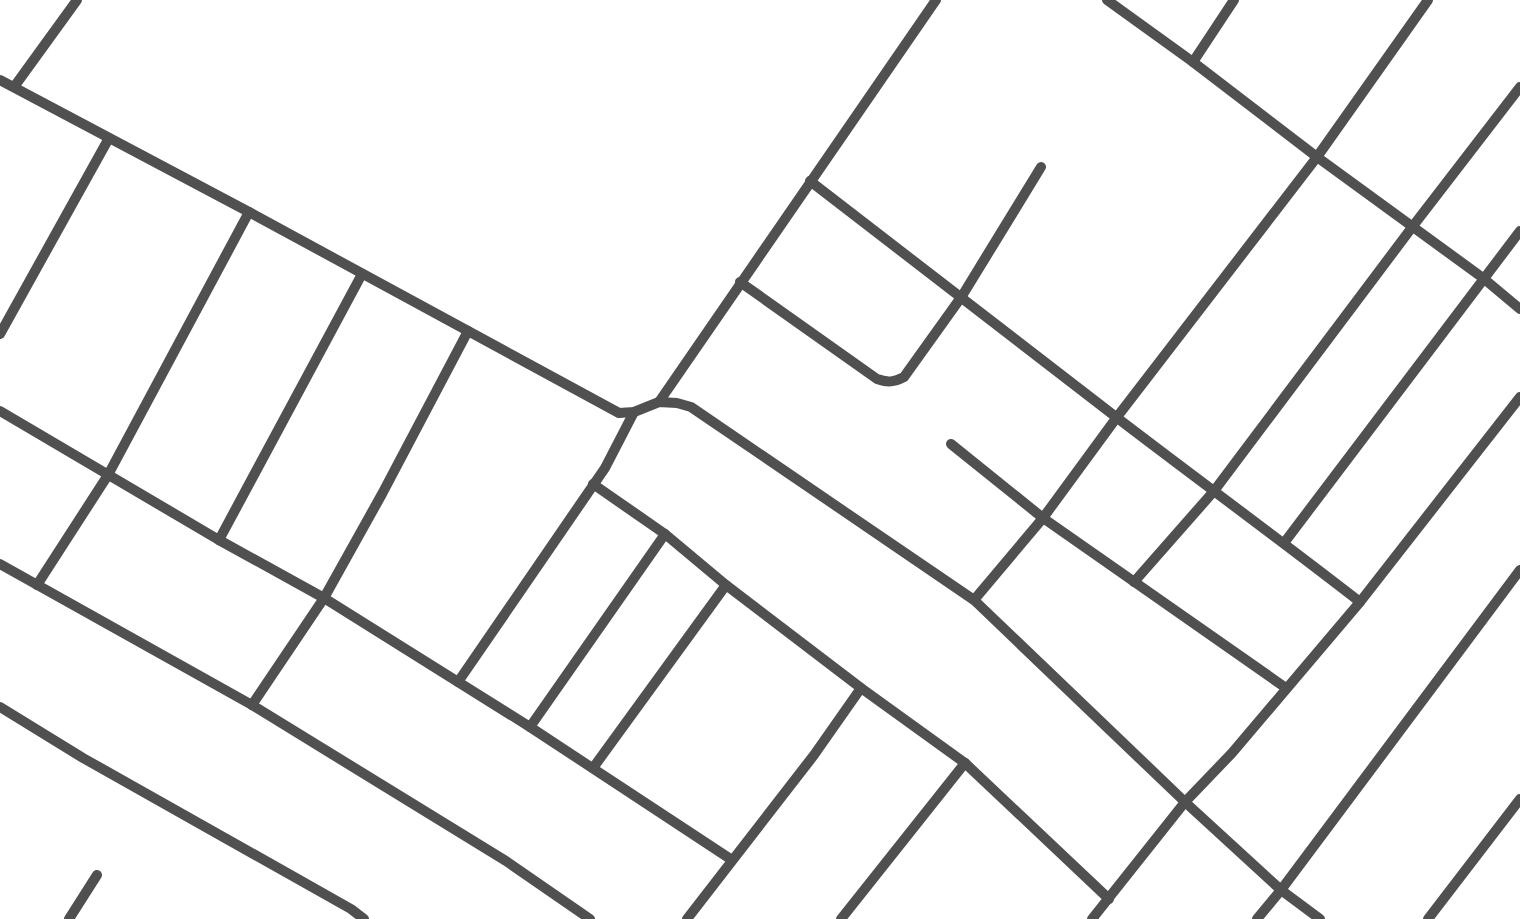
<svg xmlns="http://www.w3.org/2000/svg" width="1520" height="919" viewBox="0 0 1520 919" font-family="Overpass,sans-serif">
	<rect width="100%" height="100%" fill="#fff"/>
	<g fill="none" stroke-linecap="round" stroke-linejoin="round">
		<g stroke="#505050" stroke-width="10">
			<path d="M 1107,0 L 1193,62 L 1317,157 L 1483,278 L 1520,309"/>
			<path d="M 1193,62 L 1234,0"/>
			<path d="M 0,80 L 249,212 L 619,413 L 634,412 L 659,402 L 677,403 L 691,407 L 974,600 L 1185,802 L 1281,890 L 1320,919"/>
			<path d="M 14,87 L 77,0"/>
			<path d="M 810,181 C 912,259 1014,338 1116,417 C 1197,479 1279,539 1360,602"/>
			<path d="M 740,282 L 877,379 C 888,383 894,382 904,377 L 962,296 L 1041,167"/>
			<path d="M 0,334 L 109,138"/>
			<path d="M 659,402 L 936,0"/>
			<path d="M 0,411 L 219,540 L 324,598 L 530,727 L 732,860"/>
			<path d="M 951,444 L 1043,518 L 1286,688"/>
			<path d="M 593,484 L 665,534 L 726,585 L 861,688 L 965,763 L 1109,899"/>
			<path d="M 219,540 L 362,274"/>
			<path d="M 1284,543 L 1520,231"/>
			<path d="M 0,564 L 252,705 L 506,861 L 590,919"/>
			<path d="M 1134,582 L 1214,491 L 1413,226 L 1520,87"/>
			<path d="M 37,585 L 108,475 L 249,212"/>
			<path d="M 974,600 L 1043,518 L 1117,417 L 1317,157 L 1428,0"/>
			<path d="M 458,682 L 605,468 L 634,412"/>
			<path d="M 252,705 L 324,598 L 382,494 L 468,331"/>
			<path d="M 0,707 L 83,758 L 351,909 L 364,919"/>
			<path d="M 530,727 L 665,534"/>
			<path d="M 593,768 L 726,585"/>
			<path d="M 69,919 L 97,875"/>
			<path d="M 687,919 L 814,755 L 861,688"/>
			<path d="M 841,919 L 965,763"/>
			<path d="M 1092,919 L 1185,802 L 1232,753 L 1360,602 L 1520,397"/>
			<path d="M 1257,919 L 1281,890 L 1520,570"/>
			<path d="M 1428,919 L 1520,799"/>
		</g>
	</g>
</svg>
